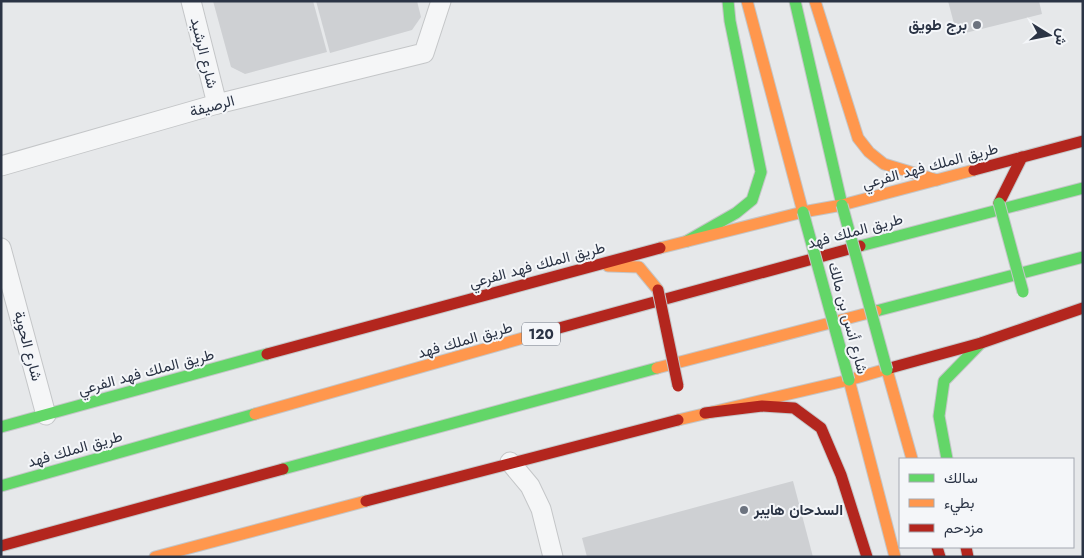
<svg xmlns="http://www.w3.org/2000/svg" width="1084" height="558" viewBox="0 0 1084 558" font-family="Jost,Vazirmatn,sans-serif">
	<rect width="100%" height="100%" fill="#e6e8ea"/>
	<g fill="#ced0d3">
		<path d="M 213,1 L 313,1 L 327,52 L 245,74 L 231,67 Z"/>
		<path d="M 316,1 L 417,1 L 421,17 L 412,30 L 330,53 Z"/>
		<path d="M 948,1 L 1039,1 L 1042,14 L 957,35 Z"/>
		<path d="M 793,481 L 813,557 L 587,557 L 582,538 Z"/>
	</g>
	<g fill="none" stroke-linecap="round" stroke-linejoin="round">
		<g stroke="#c4c6c8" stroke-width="21">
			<g id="street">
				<path d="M 191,1 L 217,104"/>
				<path d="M 1,166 L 217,104 L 424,53 L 441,1"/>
				<path d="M 1,248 L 46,415"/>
				<path d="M 510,462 L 530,486 L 541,509 L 553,557"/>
			</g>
		</g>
		<g stroke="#c4c6c8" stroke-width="13">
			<g id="fast">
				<path d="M 795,1 L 842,205"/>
				<path d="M 687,241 L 736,213 L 752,200 L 761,172 L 730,21 L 728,1"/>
				<path d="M 860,246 L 1083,188"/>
				<path d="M 876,311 L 1083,257"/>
				<path d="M 1,427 L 267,354"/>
				<path d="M 947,459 L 939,416 L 944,381 L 981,343"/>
				<path d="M 283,469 L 657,368"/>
				<path d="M 1,486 L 255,414"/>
			</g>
		</g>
		<g stroke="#c4c6c8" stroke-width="13">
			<g id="slow">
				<path d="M 747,1 L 803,212"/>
				<path d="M 815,1 L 858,138 L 869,152 L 884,164 L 937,180"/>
				<path d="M 660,248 L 803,212 L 842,205 L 974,170"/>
				<path d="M 608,266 L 639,267 L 658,290"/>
				<path d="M 657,368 L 876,311"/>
				<path d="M 887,370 L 912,459"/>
				<path d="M 849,380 L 895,557"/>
				<path d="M 255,414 L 548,331"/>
				<path d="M 678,420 L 849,380 L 890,368"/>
				<path d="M 155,557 L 366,501"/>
			</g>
		</g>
		<g stroke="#c4c6c8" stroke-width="13">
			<g id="jam">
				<path d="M 974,170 L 1083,141"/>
				<path d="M 999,203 L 1022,157"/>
				<path d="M 548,331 L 860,246"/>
				<path d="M 267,354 L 660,248"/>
				<path d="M 890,368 L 981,343 L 1083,308"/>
				<path d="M 705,413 L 762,406 L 794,408 L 821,428 L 841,475 L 867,557"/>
				<path d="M 366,501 L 678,420"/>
				<path d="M 1,546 L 283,469"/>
				<path d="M 937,547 L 940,557"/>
				<path d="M 966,547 L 968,557"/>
			</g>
		</g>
		<use href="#street" stroke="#f5f6f7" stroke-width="19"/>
		<use href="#fast" stroke="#63d668" stroke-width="11"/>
		<use href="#slow" stroke="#ff974d" stroke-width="11"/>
		<use href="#jam" stroke="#b3261e" stroke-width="11"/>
		<g stroke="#c4c6c8" stroke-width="13" stroke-linecap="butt">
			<g id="fast-bridge">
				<path d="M 999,203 L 1023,292"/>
				<path d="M 842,205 L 887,370"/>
				<path d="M 803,212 L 849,380"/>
			</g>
		</g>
		<g stroke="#c4c6c8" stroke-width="13" stroke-linecap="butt">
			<path id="jam-bridge" d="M 658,290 L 678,386"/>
		</g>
		<use href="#fast-bridge" stroke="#63d668" stroke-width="11"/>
		<use href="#jam-bridge" stroke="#b3261e" stroke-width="11"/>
	</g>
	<g fill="#6c737f" stroke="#f4f6f9" stroke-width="2">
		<circle cx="977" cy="25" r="5"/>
		<circle cx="744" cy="510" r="5"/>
	</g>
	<g text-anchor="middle" stroke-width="4" stroke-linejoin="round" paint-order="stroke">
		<rect fill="#f4f6f9" stroke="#676e7b" stroke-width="1" x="522" y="322.5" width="38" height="23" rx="4"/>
		<g font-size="14" font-weight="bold" fill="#2b3445">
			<text x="541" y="339">120</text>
		</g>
		<g font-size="15" font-weight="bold" fill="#2b3445" stroke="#f4f6f9" text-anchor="end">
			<text x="967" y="30">برج طويق</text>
			<text x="754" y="515" text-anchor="start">السدحان هايبر</text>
		</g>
		<g font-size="15" fill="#2b3445" stroke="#f4f6f9">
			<text transform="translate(204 53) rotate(76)" y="5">شارع الرشيد</text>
			<text transform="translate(212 106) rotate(-15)" y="5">الرصيفة</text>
			<text transform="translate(930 166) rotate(-15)" y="5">طريق الملك فهد الفرعي</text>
			<text transform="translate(855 231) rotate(-15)" y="5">طريق الملك فهد</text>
			<text transform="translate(537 265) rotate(-15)" y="5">طريق الملك فهد الفرعي</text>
			<text transform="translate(848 318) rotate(75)" y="5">شارع أنس بن مالك</text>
			<text transform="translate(465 340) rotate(-16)" y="5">طريق الملك فهد</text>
			<text transform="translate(28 346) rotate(75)" y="5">شارع الحوية</text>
			<text transform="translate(146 372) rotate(-15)" y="5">طريق الملك فهد الفرعي</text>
			<text transform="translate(75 449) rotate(-16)" y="5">طريق الملك فهد</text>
		</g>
	</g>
	<rect width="1084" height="558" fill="none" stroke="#2b3445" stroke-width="5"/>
	<rect x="899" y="458" width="175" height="90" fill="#f4f6f9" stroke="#a4a8b1"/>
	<rect x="909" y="474" width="25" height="8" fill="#63d668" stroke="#a4a8b1"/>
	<text x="944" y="483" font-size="15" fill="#2b3445">سالك</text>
	<rect x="909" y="499" width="25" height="8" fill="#ff974d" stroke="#a4a8b1"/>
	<text x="944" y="508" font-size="15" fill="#2b3445">بطيء</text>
	<rect x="909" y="524" width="25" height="8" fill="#b3261e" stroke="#a4a8b1"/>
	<text x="944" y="533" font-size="15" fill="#2b3445">مزدحم</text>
	<g transform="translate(1049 35) rotate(100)" stroke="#f4f6f9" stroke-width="4" paint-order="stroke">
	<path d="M0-4L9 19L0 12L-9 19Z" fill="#2b3445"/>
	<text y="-8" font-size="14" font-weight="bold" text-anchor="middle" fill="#2b3445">ش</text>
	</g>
</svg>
